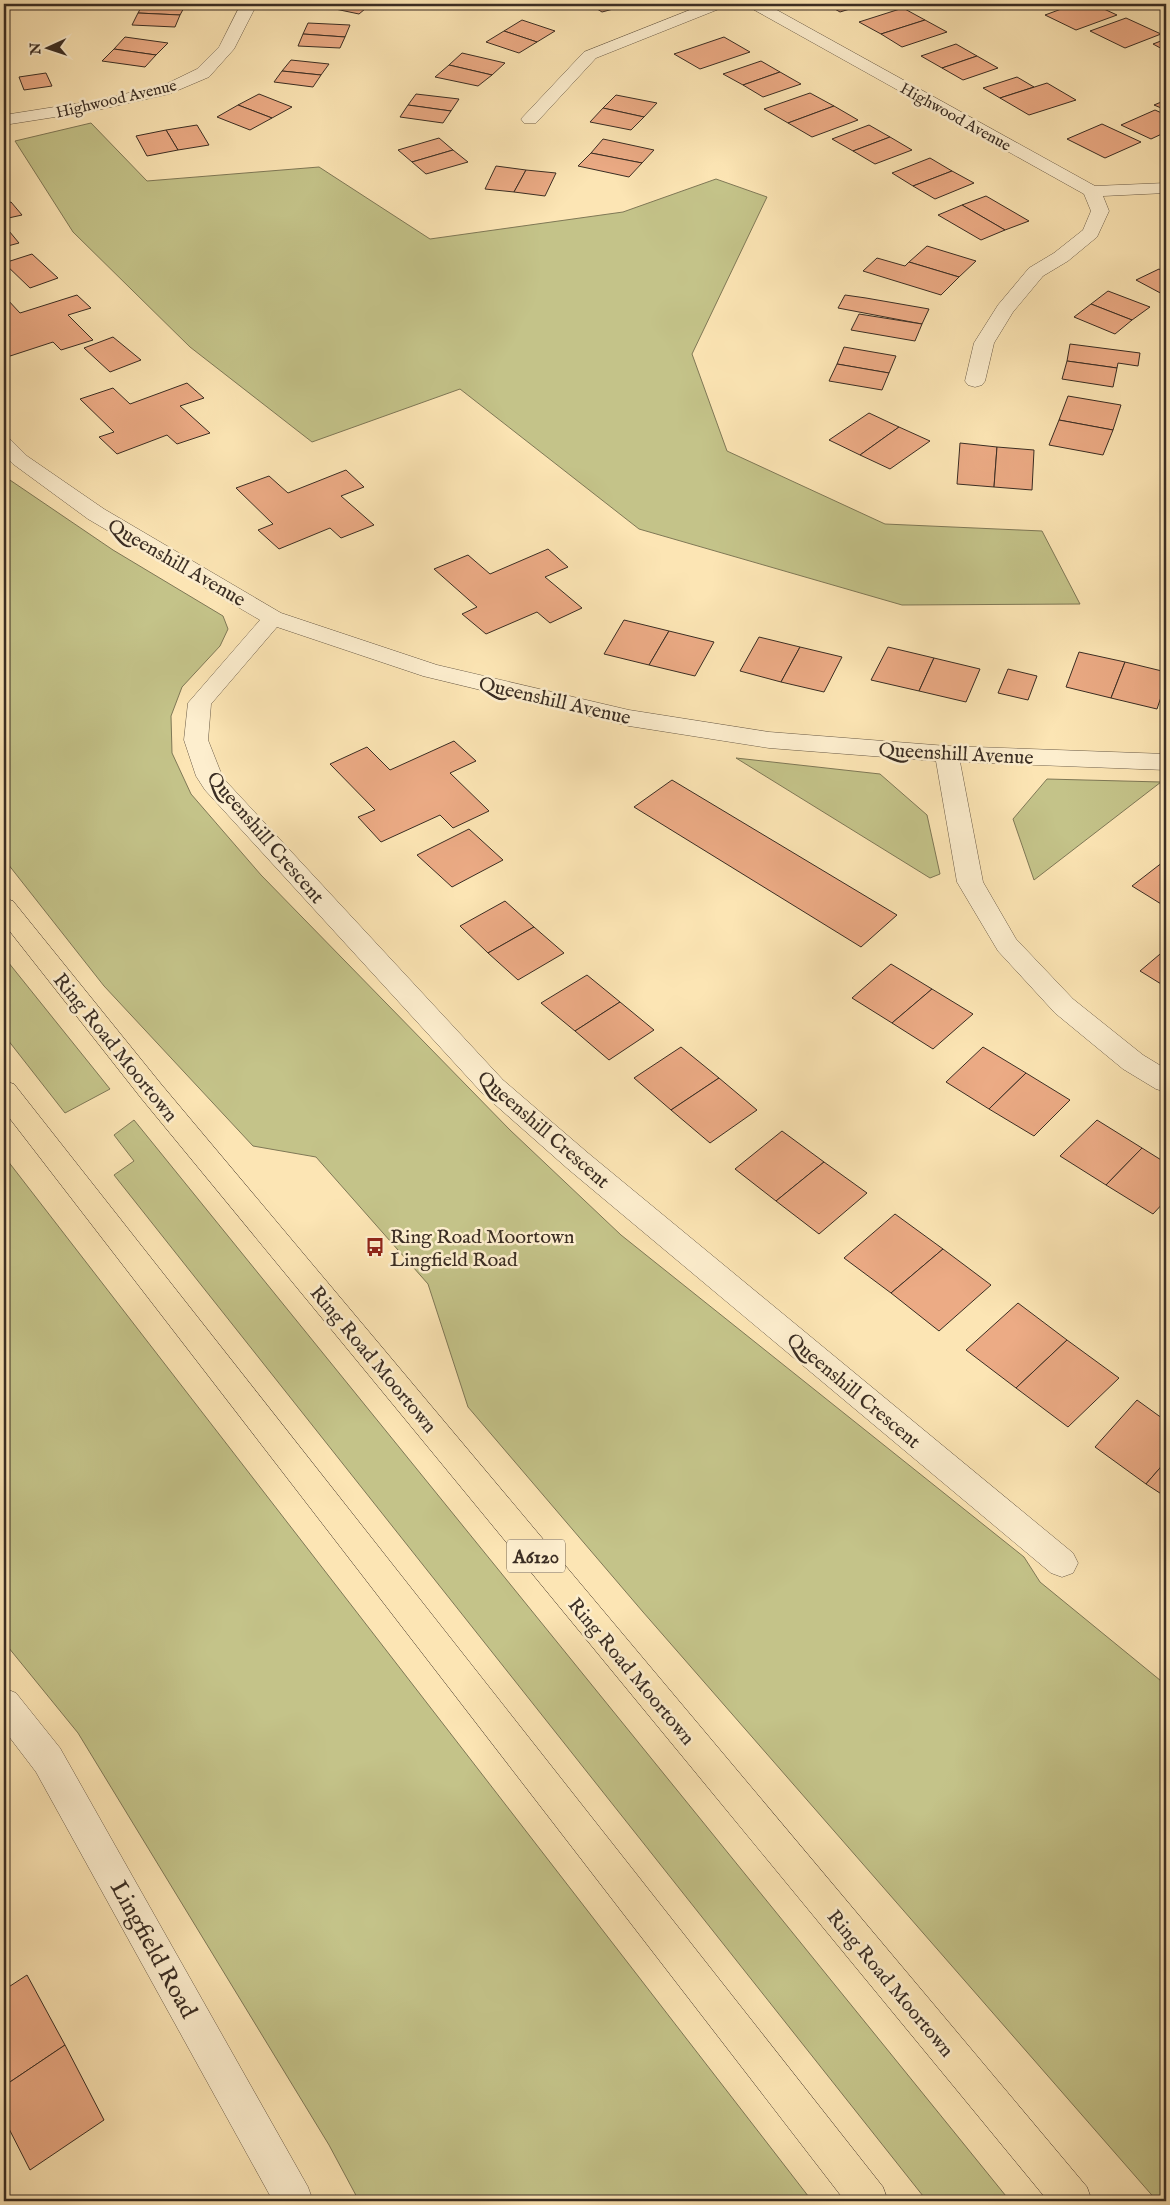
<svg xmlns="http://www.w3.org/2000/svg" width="1170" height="2205" viewBox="0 0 1170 2205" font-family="'IM FELL English',serif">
	<rect width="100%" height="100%" fill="#fce5b4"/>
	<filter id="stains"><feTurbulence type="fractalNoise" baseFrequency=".004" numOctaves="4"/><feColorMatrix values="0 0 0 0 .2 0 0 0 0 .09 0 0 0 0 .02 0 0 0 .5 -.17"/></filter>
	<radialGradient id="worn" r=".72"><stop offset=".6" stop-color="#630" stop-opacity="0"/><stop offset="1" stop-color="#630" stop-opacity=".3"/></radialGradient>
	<g fill="#c4c389" stroke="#7f7856">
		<path d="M 91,123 L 147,181 L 319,167 L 430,239 L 623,212 L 716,179 L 767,197 L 692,354 L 727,451 L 885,524 L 1042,531 L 1080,604 L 902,605 L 639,529 L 460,389 L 312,442 L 190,347 L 73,232 L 15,141 Z"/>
		<path d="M 4,476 L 113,550 L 223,616 L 228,629 L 220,646 L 182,687 L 171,716 L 172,753 L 191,794 L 261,875 L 510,1130 L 621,1235 L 1024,1557 L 1040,1582 L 1166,1685 L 1166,2201 L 1157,2201 L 643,1612 L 468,1407 L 428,1284 L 316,1157 L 253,1146 L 104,986 L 4,859 Z"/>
		<path d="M 736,758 L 880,774 L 927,815 L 940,874 L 930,878 Z"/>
		<path d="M 1047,779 L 1161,782 L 1034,880 L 1013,819 Z"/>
		<path d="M 4,957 L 110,1089 L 65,1113 L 4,1035 Z"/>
		<path d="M 134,1120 L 1010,2201 L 927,2201 L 114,1175 L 134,1161 L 114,1135 Z"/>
		<path d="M 4,1156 L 812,2201 L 359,2201 L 329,2145 L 78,1733 L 4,1642 Z"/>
	</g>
	<g fill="#ecab85" stroke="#3a2d23">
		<path d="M 143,4 L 186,4 L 180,15 L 138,13 Z"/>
		<path d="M 324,4 L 371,4 L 359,14 L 321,6 Z"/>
		<path d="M 589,4 L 632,4 L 602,12 Z"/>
		<path d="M 826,4 L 866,4 L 840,12 Z"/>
		<path d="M 1075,4 L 1093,4 L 1117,15 L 1076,30 L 1045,15 Z"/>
		<path d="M 903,8 L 925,20 L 881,34 L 859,22 Z"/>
		<path d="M 138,13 L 180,15 L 175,27 L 132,25 Z"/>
		<path d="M 1126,18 L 1161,34 L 1125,48 L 1090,31 Z"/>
		<path d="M 522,20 L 555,31 L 537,42 L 504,31 Z"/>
		<path d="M 925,20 L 947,32 L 902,47 L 881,34 Z"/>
		<path d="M 308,23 L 350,25 L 345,37 L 303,34 Z"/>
		<path d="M 504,31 L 537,42 L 519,53 L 486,42 Z"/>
		<path d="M 303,34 L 345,37 L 340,48 L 298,46 Z"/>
		<path d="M 125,37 L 168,43 L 156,55 L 114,49 Z"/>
		<path d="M 724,37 L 750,52 L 700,69 L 674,54 Z"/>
		<path d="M 1166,39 L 1166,51 L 1153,44 Z"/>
		<path d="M 956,44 L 977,56 L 942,68 L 921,56 Z"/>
		<path d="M 114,49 L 156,55 L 145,67 L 102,61 Z"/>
		<path d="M 462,53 L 505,63 L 492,75 L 449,65 Z"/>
		<path d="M 977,56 L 998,68 L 963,80 L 942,68 Z"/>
		<path d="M 291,60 L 329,64 L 321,75 L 282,71 Z"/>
		<path d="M 761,61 L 780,72 L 743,85 L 723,74 Z"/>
		<path d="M 449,65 L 492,75 L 478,86 L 435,77 Z"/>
		<path d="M 282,71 L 321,75 L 313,87 L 274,82 Z"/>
		<path d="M 780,72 L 801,84 L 763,97 L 743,85 Z"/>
		<path d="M 46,73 L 52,86 L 24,90 L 19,77 Z"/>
		<path d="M 1017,77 L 1034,87 L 1000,98 L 983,88 Z"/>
		<path d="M 1047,83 L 1076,100 L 1029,115 L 1000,98 Z"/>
		<path d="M 810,93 L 834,106 L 788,123 L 764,109 Z"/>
		<path d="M 259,94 L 292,107 L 272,118 L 238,105 Z"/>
		<path d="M 416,94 L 459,99 L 451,111 L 408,105 Z"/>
		<path d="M 616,95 L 657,103 L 644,117 L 603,108 Z"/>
		<path d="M 1166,100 L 1166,110 L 1154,105 Z"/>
		<path d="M 238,105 L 272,118 L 250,130 L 217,117 Z"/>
		<path d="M 408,105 L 451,111 L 443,123 L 400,117 Z"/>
		<path d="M 834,106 L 858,120 L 812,137 L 788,123 Z"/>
		<path d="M 603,108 L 644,117 L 631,130 L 590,122 Z"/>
		<path d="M 1155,110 L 1166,115 L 1166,132 L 1151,139 L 1121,125 Z"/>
		<path d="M 1102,124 L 1141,142 L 1105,158 L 1067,139 Z"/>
		<path d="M 197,125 L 209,145 L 178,150 L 166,130 Z"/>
		<path d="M 869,125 L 890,137 L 853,151 L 832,139 Z"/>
		<path d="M 166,130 L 178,150 L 147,156 L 136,136 Z"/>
		<path d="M 890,137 L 912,150 L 875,164 L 853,151 Z"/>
		<path d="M 439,138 L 453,150 L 412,162 L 398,150 Z"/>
		<path d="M 603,139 L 654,150 L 642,163 L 591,153 Z"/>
		<path d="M 453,150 L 468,162 L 426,174 L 412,162 Z"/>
		<path d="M 591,153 L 642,163 L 629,177 L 578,166 Z"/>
		<path d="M 930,158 L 952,171 L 913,186 L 892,173 Z"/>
		<path d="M 496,166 L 526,170 L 514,192 L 485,189 Z"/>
		<path d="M 526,170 L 556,173 L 545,196 L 514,192 Z"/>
		<path d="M 952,171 L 974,183 L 935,199 L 913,186 Z"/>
		<path d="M 986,196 L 1029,221 L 1005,230 L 962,205 Z"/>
		<path d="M 11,202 L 22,215 L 4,219 L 4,204 Z"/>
		<path d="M 962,205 L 1005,230 L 981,240 L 938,215 Z"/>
		<path d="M 4,225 L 19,243 L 4,247 Z"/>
		<path d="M 927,246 L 976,261 L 959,277 L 909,262 Z"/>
		<path d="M 32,254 L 58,278 L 30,288 L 4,263 Z"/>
		<path d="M 877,258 L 905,266 L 909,262 L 959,277 L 941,295 L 863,271 Z"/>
		<path d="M 1159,269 L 1166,273 L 1166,296 L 1136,280 Z"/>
		<path d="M 1108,291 L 1150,307 L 1132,320 L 1091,304 Z"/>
		<path d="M 77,295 L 91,308 L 68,315 L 93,340 L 61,350 L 53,342 L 4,358 L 4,299 L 6,298 L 20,313 Z"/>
		<path d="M 845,295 L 866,298 L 929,309 L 922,324 L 838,308 Z"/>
		<path d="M 1091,304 L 1132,320 L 1115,334 L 1074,317 Z"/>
		<path d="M 859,314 L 922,324 L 915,341 L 851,330 Z"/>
		<path d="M 113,337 L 141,360 L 110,372 L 84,348 Z"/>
		<path d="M 1070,344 L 1140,353 L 1138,366 L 1118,363 L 1117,368 L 1067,361 Z"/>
		<path d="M 844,347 L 896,356 L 889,373 L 837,364 Z"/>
		<path d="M 1067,361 L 1117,368 L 1113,387 L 1062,379 Z"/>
		<path d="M 837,364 L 889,373 L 882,390 L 829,381 Z"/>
		<path d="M 187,383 L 204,398 L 180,406 L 210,433 L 177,444 L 167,435 L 117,454 L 99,437 L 114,432 L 80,399 L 113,388 L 130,404 Z"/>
		<path d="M 1068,396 L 1121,405 L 1113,430 L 1059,420 Z"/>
		<path d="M 869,413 L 899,427 L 860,455 L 829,440 Z"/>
		<path d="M 1059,420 L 1113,430 L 1103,455 L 1049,445 Z"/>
		<path d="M 899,427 L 930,441 L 890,469 L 860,455 Z"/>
		<path d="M 960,443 L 997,447 L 994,487 L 957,484 Z"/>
		<path d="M 997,447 L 1034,450 L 1032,490 L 994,487 Z"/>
		<path d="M 346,470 L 364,487 L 341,496 L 374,525 L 341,538 L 330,528 L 279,549 L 258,530 L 273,524 L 236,488 L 269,476 L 288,493 Z"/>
		<path d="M 548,549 L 568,567 L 545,577 L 582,608 L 550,623 L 537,612 L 486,634 L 462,614 L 477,607 L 434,569 L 468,555 L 490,574 Z"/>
		<path d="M 624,620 L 669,631 L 649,665 L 604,654 Z"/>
		<path d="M 669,631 L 714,642 L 695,676 L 649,665 Z"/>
		<path d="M 759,637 L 800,647 L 781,682 L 740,671 Z"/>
		<path d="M 800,647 L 842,657 L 824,692 L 781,682 Z"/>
		<path d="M 888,647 L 934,658 L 919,691 L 871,680 Z"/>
		<path d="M 1079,652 L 1125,662 L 1111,698 L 1066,687 Z"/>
		<path d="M 934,658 L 980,669 L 966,702 L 919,691 Z"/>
		<path d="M 1125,662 L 1166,672 L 1166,682 L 1157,709 L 1111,698 Z"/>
		<path d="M 1008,669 L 1037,676 L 1028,700 L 998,693 Z"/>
		<path d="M 454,741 L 476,761 L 450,773 L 489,811 L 453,828 L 440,815 L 381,842 L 358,817 L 375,810 L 330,764 L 367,747 L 390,770 Z"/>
		<path d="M 672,780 L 897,915 L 861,947 L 634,807 Z"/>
		<path d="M 469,829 L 503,860 L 452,887 L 417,855 Z"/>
		<path d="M 1163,862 L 1166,864 L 1166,907 L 1132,886 Z"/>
		<path d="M 505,901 L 534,927 L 488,953 L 460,926 Z"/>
		<path d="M 534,927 L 564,953 L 518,980 L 488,953 Z"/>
		<path d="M 1166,949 L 1166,987 L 1140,971 Z"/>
		<path d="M 891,964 L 932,989 L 892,1023 L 852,998 Z"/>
		<path d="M 587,975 L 620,1002 L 575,1031 L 541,1003 Z"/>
		<path d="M 932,989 L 973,1014 L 933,1049 L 892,1023 Z"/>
		<path d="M 620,1002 L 654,1030 L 609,1060 L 575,1031 Z"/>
		<path d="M 681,1047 L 719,1078 L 671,1110 L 634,1078 Z"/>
		<path d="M 983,1047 L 1026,1073 L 989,1109 L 946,1082 Z"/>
		<path d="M 1026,1073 L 1070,1100 L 1034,1136 L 989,1109 Z"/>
		<path d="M 719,1078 L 757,1110 L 710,1143 L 671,1110 Z"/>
		<path d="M 1097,1120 L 1142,1148 L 1106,1185 L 1060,1156 Z"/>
		<path d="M 782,1131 L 824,1162 L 776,1201 L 735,1169 Z"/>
		<path d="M 1142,1148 L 1166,1163 L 1166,1200 L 1153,1214 L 1106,1185 Z"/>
		<path d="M 824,1162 L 867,1193 L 819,1234 L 776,1201 Z"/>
		<path d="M 895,1214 L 943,1249 L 891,1293 L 844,1258 Z"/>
		<path d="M 943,1249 L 991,1285 L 939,1331 L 891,1293 Z"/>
		<path d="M 1018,1303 L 1067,1340 L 1016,1388 L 966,1350 Z"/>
		<path d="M 1067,1340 L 1119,1378 L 1068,1427 L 1016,1388 Z"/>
		<path d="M 1137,1400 L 1166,1421 L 1166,1461 L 1146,1484 L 1095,1447 Z"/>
		<path d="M 1166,1461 L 1166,1497 L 1146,1484 Z"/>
		<path d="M 27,1975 L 65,2045 L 4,2086 L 4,1990 Z"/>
		<path d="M 65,2045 L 104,2120 L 30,2170 L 4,2119 L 4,2086 Z"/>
	</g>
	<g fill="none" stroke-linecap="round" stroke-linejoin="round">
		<g stroke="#6a5b47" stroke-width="1">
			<g id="street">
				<path d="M 241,4 L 257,4 L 234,49 L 209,77 L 169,94 L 93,111 L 4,125 L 4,115 L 93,101 L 164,85 L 197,69 L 219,47 Z"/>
				<path d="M 705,4 L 726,4 L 724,7 L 596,58 L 536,123 L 524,123 L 521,119 L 584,52 Z"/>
				<path d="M 747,4 L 766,4 L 1095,186 L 1166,183 L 1166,193 L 1103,196 L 1109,211 L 1097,237 L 1068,261 L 1043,276 L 1013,312 L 994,343 L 985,381 L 982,385 L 975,387 L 968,385 L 965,381 L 974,343 L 998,305 L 1029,268 L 1054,253 L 1083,230 L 1091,211 L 1084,194 L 749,7 Z"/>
				<path d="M 4,438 L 11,440 L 27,456 L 104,509 L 281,613 L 437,665 L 629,710 L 769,732 L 947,746 L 1166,754 L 1166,770 L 960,762 L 983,882 L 1016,939 L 1073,999 L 1143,1055 L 1166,1069 L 1166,1092 L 1156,1089 L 1123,1069 L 1055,1013 L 998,951 L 957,882 L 936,761 L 769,748 L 629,726 L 423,676 L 277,627 L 211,704 L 208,740 L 223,778 L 503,1080 L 588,1153 L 1073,1553 L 1078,1563 L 1073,1573 L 1062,1577 L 1051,1573 L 568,1169 L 483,1094 L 205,790 L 196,776 L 184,740 L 188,703 L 260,620 L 88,519 L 13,464 L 4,455 Z"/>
				<path d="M 4,1688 L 16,1693 L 60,1748 L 308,2187 L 313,2201 L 273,2201 L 36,1772 L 4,1730 Z"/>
			</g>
		</g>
		<g stroke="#3a2d23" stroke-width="1">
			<g id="highway">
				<path d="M 4,898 L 13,901 L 161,1084 L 1087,2187 L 1092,2201 L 1048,2201 L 141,1098 L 4,924 Z"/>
				<path d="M 4,1081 L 14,1084 L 883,2187 L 888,2201 L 845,2201 L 4,1111 Z"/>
			</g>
		</g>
		<use href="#street" fill="#fdeece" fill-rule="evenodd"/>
		<use href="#highway" fill="#fce5b4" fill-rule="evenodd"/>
	</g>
	<defs>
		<g id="bus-bare" transform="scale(1.5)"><path d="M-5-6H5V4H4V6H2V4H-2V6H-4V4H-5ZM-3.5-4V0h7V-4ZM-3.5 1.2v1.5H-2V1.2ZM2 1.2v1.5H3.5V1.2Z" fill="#8f2418" stroke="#fdeece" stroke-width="2.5" paint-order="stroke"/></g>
	</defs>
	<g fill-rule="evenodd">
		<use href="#bus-bare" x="375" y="1247"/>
	</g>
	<g text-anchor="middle" stroke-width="5" stroke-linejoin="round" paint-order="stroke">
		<g font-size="16" fill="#3a2d23" stroke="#fdeece">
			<text transform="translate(116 98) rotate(-13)" y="6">Highwood Avenue</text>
			<text transform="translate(956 116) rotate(29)" y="6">Highwood Avenue</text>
		</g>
		<rect fill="#fdeece" stroke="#746756" stroke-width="1" x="507" y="1539.5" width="58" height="33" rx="4"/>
		<g font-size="19" font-weight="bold" fill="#3a2d23">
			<text x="536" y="1563">A6120</text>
		</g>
		<g font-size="20" fill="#3a2d23" stroke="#fdeece">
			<text transform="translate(177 562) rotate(30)" y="7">Queenshill Avenue</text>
			<text transform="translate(555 700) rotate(13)" y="7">Queenshill Avenue</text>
			<text transform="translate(956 753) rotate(3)" y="7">Queenshill Avenue</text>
			<text transform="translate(266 837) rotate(49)" y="7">Queenshill Crescent</text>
			<text transform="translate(116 1047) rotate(51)" y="7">Ring Road Moortown</text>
			<text transform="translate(544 1129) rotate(41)" y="7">Queenshill Crescent</text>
			<text transform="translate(374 1359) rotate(50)" y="7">Ring Road Moortown</text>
			<text transform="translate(854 1390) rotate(40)" y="7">Queenshill Crescent</text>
			<text transform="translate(632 1671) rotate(50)" y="7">Ring Road Moortown</text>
			<text transform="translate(891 1983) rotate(50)" y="7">Ring Road Moortown</text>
		</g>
		<g font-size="20" fill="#3a2d23" stroke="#fdeece" text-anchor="start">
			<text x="390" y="1243">Ring Road Moortown<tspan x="390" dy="23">Lingfield Road</tspan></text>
		</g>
		<g font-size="24" fill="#3a2d23" stroke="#fdeece">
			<text transform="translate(154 1949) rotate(61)" y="8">Lingfield Road</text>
		</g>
	</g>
	<rect width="1170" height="2205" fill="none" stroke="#fce5b4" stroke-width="20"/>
	<rect x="5" y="5" width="1160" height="2195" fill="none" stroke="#3a2d23" stroke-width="2.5"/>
	<rect x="10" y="10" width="1150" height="2185" fill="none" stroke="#3a2d23"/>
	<g transform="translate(48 48) rotate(267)" stroke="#fdeece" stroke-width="4" paint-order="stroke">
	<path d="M0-4L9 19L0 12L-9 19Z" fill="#3a2d23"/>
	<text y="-8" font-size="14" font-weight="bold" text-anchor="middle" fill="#3a2d23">N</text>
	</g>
	<rect width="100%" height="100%" filter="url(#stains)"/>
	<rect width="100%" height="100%" fill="url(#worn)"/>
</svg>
